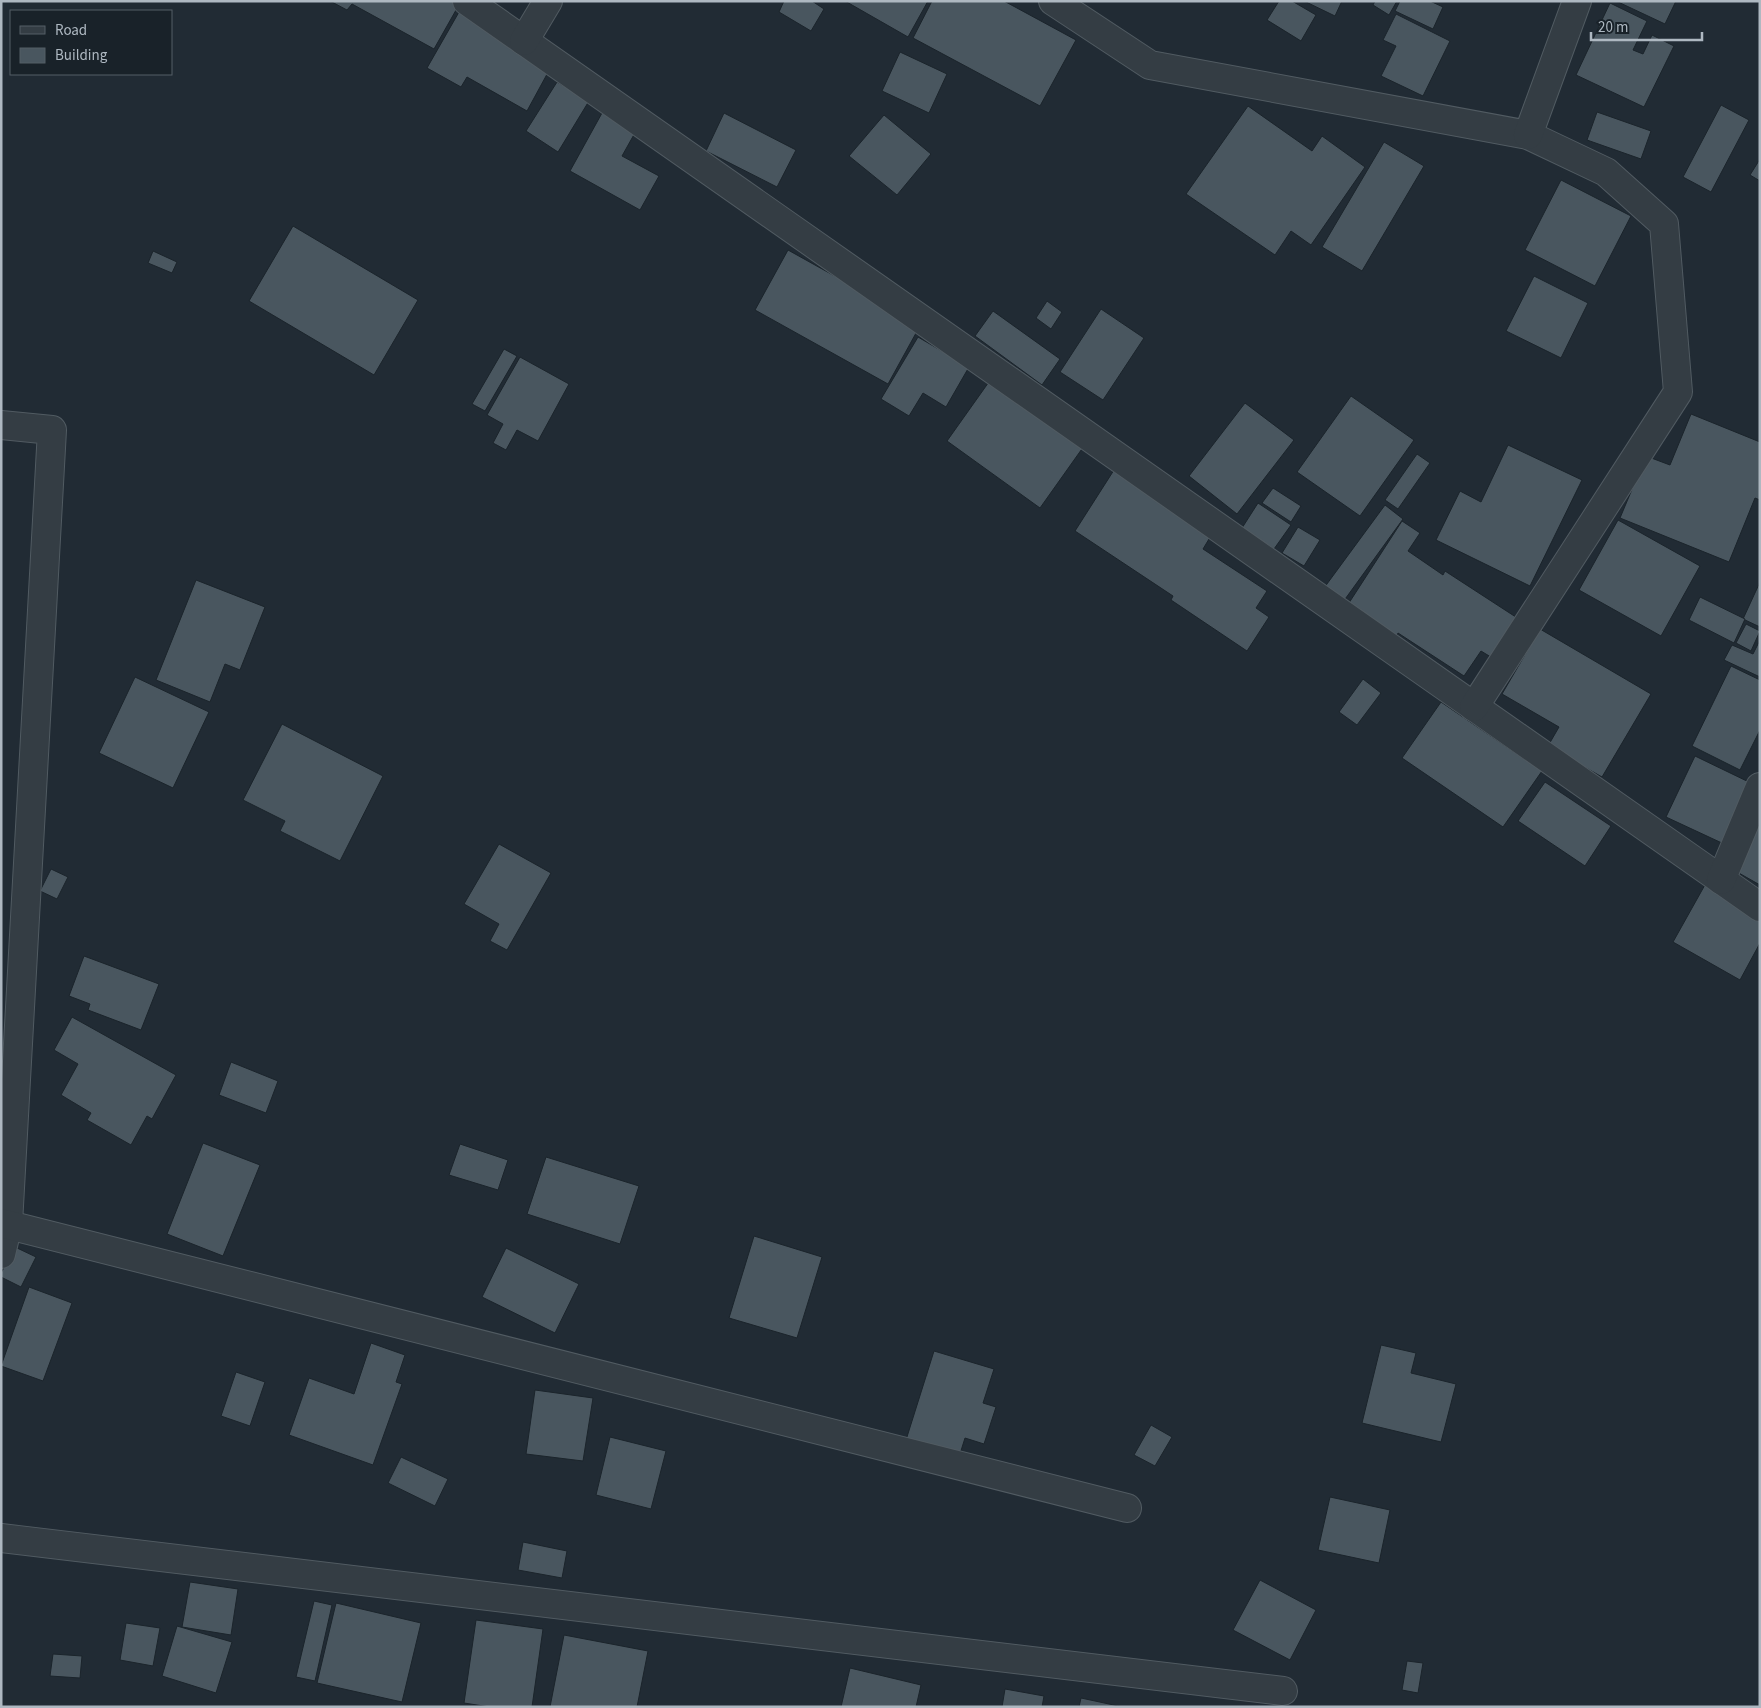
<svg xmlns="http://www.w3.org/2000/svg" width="1761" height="1708" viewBox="0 0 1761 1708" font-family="'Source Sans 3',sans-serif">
	<rect width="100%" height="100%" fill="#212b34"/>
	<g fill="#49565f" stroke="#1b242b">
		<path d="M 330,1 L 456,1 L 460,3 L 434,49 L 352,4 L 347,10 Z"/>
		<path d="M 784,1 L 812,1 L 824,9 L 811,31 L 779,12 Z"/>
		<path d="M 845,1 L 928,1 L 908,37 Z"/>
		<path d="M 932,1 L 1004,1 L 1076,40 L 1040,106 L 913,38 Z"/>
		<path d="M 1279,1 L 1292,1 L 1316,15 L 1301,41 L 1267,20 Z"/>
		<path d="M 1304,1 L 1342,1 L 1335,16 Z"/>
		<path d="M 1375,1 L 1397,1 L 1389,15 L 1373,5 Z"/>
		<path d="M 1400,1 L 1430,1 L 1443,7 L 1433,29 L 1395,11 Z"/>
		<path d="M 1616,1 L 1676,1 L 1665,24 Z"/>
		<path d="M 1610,3 L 1647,21 L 1633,50 L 1643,54 L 1652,35 L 1674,46 L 1644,107 L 1576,75 Z"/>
		<path d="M 459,12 L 552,65 L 527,111 L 467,77 L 461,87 L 427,68 Z"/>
		<path d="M 1396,14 L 1450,41 L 1423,96 L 1381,76 L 1396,46 L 1383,40 Z"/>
		<path d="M 900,52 L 947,74 L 929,113 L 882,91 Z"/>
		<path d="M 557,82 L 589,101 L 558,152 L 526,131 Z"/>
		<path d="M 1721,105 L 1749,120 L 1711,192 L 1683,177 Z"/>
		<path d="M 1248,106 L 1312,151 L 1322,136 L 1365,167 L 1311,245 L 1291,231 L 1275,255 L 1186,194 Z"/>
		<path d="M 1597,112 L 1651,131 L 1641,159 L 1587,140 Z"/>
		<path d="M 602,113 L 636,131 L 622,156 L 659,176 L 640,210 L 570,171 Z"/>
		<path d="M 724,113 L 796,150 L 777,187 L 706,151 Z"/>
		<path d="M 884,115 L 931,154 L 897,195 L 849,156 Z"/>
		<path d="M 1384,142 L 1424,166 L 1362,271 L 1322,247 Z"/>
		<path d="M 1760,159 L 1760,181 L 1750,175 Z"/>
		<path d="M 1561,180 L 1631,216 L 1595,286 L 1525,250 Z"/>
		<path d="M 293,226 L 418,300 L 374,375 L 249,301 Z"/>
		<path d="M 788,250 L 921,324 L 888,384 L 755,310 Z"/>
		<path d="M 153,251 L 177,262 L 172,273 L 148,263 Z"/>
		<path d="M 1534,276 L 1588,303 L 1561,358 L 1506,331 Z"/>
		<path d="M 1047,301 L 1062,312 L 1051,329 L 1036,318 Z"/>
		<path d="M 1101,309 L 1144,338 L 1103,400 L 1060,372 Z"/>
		<path d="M 993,311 L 1060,359 L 1042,385 L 975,336 Z"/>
		<path d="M 918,337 L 969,367 L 946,407 L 923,393 L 909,416 L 881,399 Z"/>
		<path d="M 504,349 L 517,356 L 485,411 L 472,404 Z"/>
		<path d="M 520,357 L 569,384 L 538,441 L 517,430 L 506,450 L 493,443 L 503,424 L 487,415 Z"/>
		<path d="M 991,379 L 1084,446 L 1040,508 L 947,441 Z"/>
		<path d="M 1351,396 L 1414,440 L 1360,516 L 1297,472 Z"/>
		<path d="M 1245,403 L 1294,440 L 1237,514 L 1189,476 Z"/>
		<path d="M 1691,414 L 1760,442 L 1760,500 L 1755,498 L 1729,562 L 1620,518 L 1646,456 L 1670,465 Z"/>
		<path d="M 1508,445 L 1582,480 L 1530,586 L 1436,540 L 1460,491 L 1481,502 Z"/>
		<path d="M 1417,454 L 1430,463 L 1398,509 L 1385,500 Z"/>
		<path d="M 1114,470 L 1212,534 L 1203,549 L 1267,591 L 1256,608 L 1269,617 L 1247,651 L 1171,600 L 1173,596 L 1075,531 Z"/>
		<path d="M 1273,488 L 1301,506 L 1291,522 L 1262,503 Z"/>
		<path d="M 1258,503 L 1291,525 L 1274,549 L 1242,528 Z"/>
		<path d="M 1385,505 L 1403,519 L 1343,602 L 1324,588 Z"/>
		<path d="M 1618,520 L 1700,566 L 1661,636 L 1579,590 Z"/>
		<path d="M 1402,521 L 1420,533 L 1408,551 L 1443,575 L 1445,571 L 1525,623 L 1499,662 L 1481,651 L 1464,676 L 1398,633 L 1396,638 L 1347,606 Z"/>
		<path d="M 1298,527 L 1320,540 L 1304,566 L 1282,553 Z"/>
		<path d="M 196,580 L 265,607 L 240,670 L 225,664 L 210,702 L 156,680 Z"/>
		<path d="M 1760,582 L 1760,627 L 1743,619 Z"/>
		<path d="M 1700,597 L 1745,619 L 1734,643 L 1689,620 Z"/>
		<path d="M 1746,624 L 1760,631 L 1751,651 L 1736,643 Z"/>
		<path d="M 1540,629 L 1651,694 L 1602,777 L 1548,746 L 1559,727 L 1502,694 Z"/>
		<path d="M 1760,640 L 1760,677 L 1724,660 L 1732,645 L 1753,654 Z"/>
		<path d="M 1731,666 L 1760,680 L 1760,730 L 1740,770 L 1692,746 Z"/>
		<path d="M 135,677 L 209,712 L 173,788 L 99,753 Z"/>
		<path d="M 1363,679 L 1381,693 L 1357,725 L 1339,712 Z"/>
		<path d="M 1441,702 L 1542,771 L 1503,827 L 1402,758 Z"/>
		<path d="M 282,724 L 383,776 L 340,861 L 280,831 L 285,821 L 243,800 Z"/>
		<path d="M 1695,756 L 1753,784 L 1724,844 L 1666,817 Z"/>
		<path d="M 1545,782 L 1611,826 L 1585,866 L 1518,821 Z"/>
		<path d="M 1760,816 L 1760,885 L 1730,868 Z"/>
		<path d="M 499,844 L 551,873 L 507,950 L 490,941 L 499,924 L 464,904 Z"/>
		<path d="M 51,869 L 68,877 L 57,899 L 40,891 Z"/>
		<path d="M 1706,883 L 1760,912 L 1760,943 L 1740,980 L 1673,942 Z"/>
		<path d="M 84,956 L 159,984 L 141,1030 L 88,1010 L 90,1004 L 69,996 Z"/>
		<path d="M 72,1017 L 176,1075 L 152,1119 L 147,1116 L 131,1145 L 87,1120 L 91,1113 L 61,1095 L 78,1064 L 54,1050 Z"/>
		<path d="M 231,1062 L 278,1081 L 266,1113 L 219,1095 Z"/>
		<path d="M 203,1143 L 260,1165 L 223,1256 L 167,1234 Z"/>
		<path d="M 460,1144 L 508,1160 L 498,1190 L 449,1175 Z"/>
		<path d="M 546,1157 L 639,1186 L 620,1244 L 527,1214 Z"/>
		<path d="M 754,1236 L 822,1257 L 797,1338 L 729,1318 Z"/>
		<path d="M 15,1247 L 36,1257 L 21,1287 L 1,1277 L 1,1273 Z"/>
		<path d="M 506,1248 L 579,1284 L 555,1333 L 482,1297 Z"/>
		<path d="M 29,1287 L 72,1303 L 43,1381 L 1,1366 Z"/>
		<path d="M 371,1343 L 405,1355 L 396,1382 L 402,1384 L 373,1465 L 289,1435 L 309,1378 L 354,1394 Z"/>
		<path d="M 1381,1345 L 1416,1353 L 1411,1373 L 1456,1384 L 1441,1442 L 1362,1423 Z"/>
		<path d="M 934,1351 L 994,1369 L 983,1403 L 996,1407 L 984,1444 L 965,1438 L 959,1457 L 906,1440 Z"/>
		<path d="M 236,1372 L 265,1382 L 250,1426 L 221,1416 Z"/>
		<path d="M 535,1390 L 593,1398 L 583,1461 L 526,1454 Z"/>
		<path d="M 1151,1425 L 1172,1437 L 1155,1466 L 1134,1455 Z"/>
		<path d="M 610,1437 L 666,1451 L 651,1509 L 596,1495 Z"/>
		<path d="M 401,1457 L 448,1479 L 435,1506 L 388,1483 Z"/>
		<path d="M 1330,1497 L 1390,1510 L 1379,1563 L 1318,1550 Z"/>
		<path d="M 523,1542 L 567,1551 L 562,1578 L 518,1570 Z"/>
		<path d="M 1260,1580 L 1316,1610 L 1290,1660 L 1233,1630 Z"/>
		<path d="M 190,1582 L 238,1589 L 231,1635 L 182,1627 Z"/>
		<path d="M 314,1601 L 332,1605 L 315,1681 L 296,1677 Z"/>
		<path d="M 336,1603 L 421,1623 L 402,1702 L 317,1683 Z"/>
		<path d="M 476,1620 L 543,1629 L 532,1707 L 490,1707 L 464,1703 Z"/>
		<path d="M 126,1623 L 160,1628 L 153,1666 L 120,1660 Z"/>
		<path d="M 177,1626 L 232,1642 L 216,1693 L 162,1676 Z"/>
		<path d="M 564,1635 L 648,1651 L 637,1707 L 550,1707 Z"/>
		<path d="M 53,1654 L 82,1656 L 80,1678 L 50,1676 Z"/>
		<path d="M 1407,1661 L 1423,1663 L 1418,1693 L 1402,1690 Z"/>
		<path d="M 850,1668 L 921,1685 L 916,1707 L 841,1707 Z"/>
		<path d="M 1005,1689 L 1044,1696 L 1042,1707 L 1002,1707 Z"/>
		<path d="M 1081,1698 L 1123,1707 L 1079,1707 Z"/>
	</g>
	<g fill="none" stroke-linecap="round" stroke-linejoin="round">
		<g stroke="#515b62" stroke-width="30">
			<g id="street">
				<path d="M 467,1 L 1760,907"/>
				<path d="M 1053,1 L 1150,65 L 1528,135 L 1606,172 L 1664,224 L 1678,392 L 1474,707"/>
				<path d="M 524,41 L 548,1"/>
				<path d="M 1528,135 L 1577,1"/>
				<path d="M 1,425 L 52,430 L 8,1224 L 1,1254"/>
				<path d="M 1721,880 L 1760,787"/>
				<path d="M 1,1223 L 1127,1508"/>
				<path d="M 1,1538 L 1283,1691"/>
			</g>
		</g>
		<use href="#street" stroke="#343d44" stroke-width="28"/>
	</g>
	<rect width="1761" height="1708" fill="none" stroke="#aeb8c1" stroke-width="5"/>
	<rect x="10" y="10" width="162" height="65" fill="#192229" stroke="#555e66"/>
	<rect x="20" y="26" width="25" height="8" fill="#343d44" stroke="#555e66"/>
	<text x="55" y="35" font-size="15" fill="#aeb8c1">Road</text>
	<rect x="20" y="48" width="25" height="15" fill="#49565f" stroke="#555e66"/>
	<text x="55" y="60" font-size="15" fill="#aeb8c1">Building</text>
	<path d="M1591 32v8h111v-8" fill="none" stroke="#aeb8c1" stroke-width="2.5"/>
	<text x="1598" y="32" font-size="15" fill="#aeb8c1" stroke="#192229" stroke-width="4" paint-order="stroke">20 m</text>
</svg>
